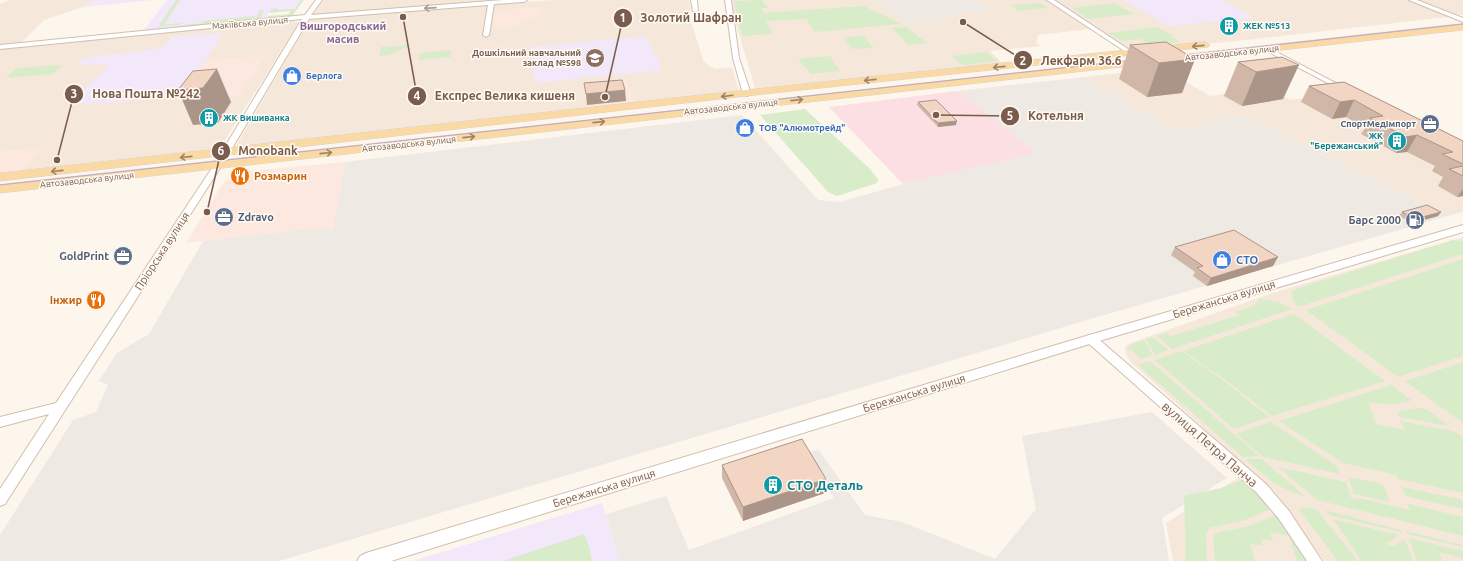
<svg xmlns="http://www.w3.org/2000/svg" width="1463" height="561" viewBox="0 0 1463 561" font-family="Ubuntu,sans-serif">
	<rect width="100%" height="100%" fill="#fdf6ec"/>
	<g fill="#f5e8da">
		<path d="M 9,0 L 94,0 L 83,7 L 44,20 L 21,43 L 0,45 L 0,4 Z"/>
		<path d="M 324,0 L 512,0 L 318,15 L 313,14 Z"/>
		<path d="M 553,0 L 689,0 L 691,10 L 689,16 L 704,62 L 715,69 L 732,67 L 739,92 L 635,104 L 626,81 L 584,86 L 588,109 L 244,146 L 238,146 L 237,144 L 311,18 Z"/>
		<path d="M 729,0 L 1047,0 L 1091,29 L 1038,35 L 1036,43 L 1041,46 L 990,51 L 1004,65 L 755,88 Z"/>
		<path d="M 1053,0 L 1407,0 L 1448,17 L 1237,41 L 1135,50 L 1126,48 Z"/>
		<path d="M 1418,0 L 1463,0 L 1463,15 L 1454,14 Z"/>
		<path d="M 290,21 L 299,22 L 220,148 L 22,170 L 40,149 L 0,152 L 0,49 Z"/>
		<path d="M 1162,68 L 1210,96 L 1267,88 L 1290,100 L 1336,94 L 1463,160 L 1463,212 L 1451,215 L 1423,203 L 1421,203 L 1242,115 L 1174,131 L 1084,77 Z"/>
		<path d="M 1463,237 L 1463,561 L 1324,561 L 1275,493 L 1131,362 L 1126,354 L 1125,348 L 1128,344 L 1272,293 Z"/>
		<path d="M 1238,478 L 1256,493 L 1275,514 L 1306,561 L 1173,561 L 1166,523 Z"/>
	</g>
	<g fill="#fde8e0">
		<path d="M 540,7 L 540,17 L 530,18 L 530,20 L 525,21 L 525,23 L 520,23 L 520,27 L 493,29 L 495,10 Z"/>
		<path d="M 265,56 L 239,96 L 176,100 L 206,60 Z"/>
		<path d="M 627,81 L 635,104 L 588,109 L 583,86 Z"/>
		<path d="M 41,149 L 22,170 L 0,172 L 0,152 Z"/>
		<path d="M 345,162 L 333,229 L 306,229 L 186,243 L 224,182 L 238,176 L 240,172 Z"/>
	</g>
	<g fill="#efe9e4">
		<path d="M 898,0 L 976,0 L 990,10 L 944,15 L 949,19 L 907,25 L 877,2 Z"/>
		<path d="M 1084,77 L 1174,131 L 1242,115 L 1421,203 L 1423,203 L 1451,215 L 1094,318 L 279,561 L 0,561 L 0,535 L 73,420 L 96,412 L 108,385 L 99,381 L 117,353 L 149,334 L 203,241 L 306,229 L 333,229 L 345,162 L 742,115 L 818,200 L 840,202 L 903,184 L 1036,153 L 957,91 Z"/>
		<path d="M 1152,412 L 1227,478 L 1162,518 L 1169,561 L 620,561 L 606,514 L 666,496 L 689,550 L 834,498 L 807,453 L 818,449 L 865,515 L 902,522 L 995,559 L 1036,509 L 1022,436 Z"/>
	</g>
	<g fill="#f3e8fa">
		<path d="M 94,0 L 154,0 L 83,7 Z"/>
		<path d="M 167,0 L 303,0 L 296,10 L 269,12 L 267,19 L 143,31 Z"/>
		<path d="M 1123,0 L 1222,0 L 1254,18 L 1168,26 Z"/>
		<path d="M 224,33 L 206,60 L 178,97 L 86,104 L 74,100 L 109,64 L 77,65 L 84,58 L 162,48 L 172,37 Z"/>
		<path d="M 646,36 L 663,70 L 534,83 L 531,47 Z"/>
		<path d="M 602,503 L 620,561 L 413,561 Z"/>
	</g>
	<path fill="#fbdfe3" d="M 957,91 L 1037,153 L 903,184 L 829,107 Z"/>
	<g fill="#d8ecc9">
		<path d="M 176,0 L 180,0 L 164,25 L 181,23 L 180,25 L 158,27 Z"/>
		<path d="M 301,0 L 304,0 L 292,16 L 268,18 L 268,16 L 289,14 L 290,11 L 269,13 L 272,9 L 278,8 L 277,10 L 295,9 Z"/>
		<path d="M 762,0 L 768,8 L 761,8 L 764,13 L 864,6 L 902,24 L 815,32 L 806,19 L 766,21 L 773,34 L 742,36 L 734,1 Z"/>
		<path d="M 1040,3 L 1048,8 L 1019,11 L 1011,5 Z"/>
		<path d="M 1114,3 L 1134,14 L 1089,19 L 1072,8 Z"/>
		<path d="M 260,10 L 264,10 L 260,19 L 183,27 L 184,25 L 203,23 L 201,23 L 202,21 L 255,16 L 254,18 L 244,19 L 256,18 Z"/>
		<path d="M 906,27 L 927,43 L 908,45 L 892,28 Z"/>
		<path d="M 1157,27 L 1173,35 L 1170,36 L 1181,42 L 1150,45 L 1140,39 L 1122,41 L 1108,33 Z"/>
		<path d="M 863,36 L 874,48 L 853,49 L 843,37 Z"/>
		<path d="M 408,45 L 410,46 L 389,55 L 379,56 L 381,47 Z"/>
		<path d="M 451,50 L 451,57 L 419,60 L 420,53 Z"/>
		<path d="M 986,52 L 997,61 L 963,65 L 952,56 Z"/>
		<path d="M 830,56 L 840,71 L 811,74 L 798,59 Z"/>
		<path d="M 62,65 L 53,74 L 6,78 L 17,68 Z"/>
		<path d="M 805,109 L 869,168 L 878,179 L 877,183 L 837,196 L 828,192 L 760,115 Z"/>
		<path d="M 1453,240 L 1463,241 L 1463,254 L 1298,307 L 1293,301 L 1292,290 Z"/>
		<path d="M 1463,259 L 1463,356 L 1398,377 L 1306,310 Z"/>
		<path d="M 1260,299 L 1278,302 L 1292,309 L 1172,349 L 1157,336 L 1167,333 L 1171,336 L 1240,315 L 1236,312 L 1254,306 Z"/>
		<path d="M 1294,314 L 1385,381 L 1272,416 L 1231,384 L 1183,351 Z"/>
		<path d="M 1152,337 L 1168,350 L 1155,355 L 1146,339 Z"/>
		<path d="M 1144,340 L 1153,355 L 1141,359 L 1132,350 L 1127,351 L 1130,345 Z"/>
		<path d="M 1181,351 L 1227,383 L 1253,405 L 1270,417 L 1234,429 L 1155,360 Z"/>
		<path d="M 1150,361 L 1259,456 L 1243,457 L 1138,365 Z"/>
		<path d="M 1463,362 L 1463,423 L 1405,381 Z"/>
		<path d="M 1391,385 L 1411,400 L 1410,401 L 1394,404 L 1369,403 L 1376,424 L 1405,430 L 1400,421 L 1454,431 L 1463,437 L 1463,493 L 1398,479 L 1396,475 L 1343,463 L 1279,421 Z"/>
		<path d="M 1421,408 L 1426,409 L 1449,426 L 1400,417 L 1398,414 L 1399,411 Z"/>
		<path d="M 1271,422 L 1338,467 L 1339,474 L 1263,457 L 1236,434 Z"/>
		<path d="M 1245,459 L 1262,459 L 1306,497 L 1276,485 Z"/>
		<path d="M 1278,467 L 1346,482 L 1351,498 L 1360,500 L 1359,498 L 1410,510 L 1408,504 L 1463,517 L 1463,536 L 1317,500 Z"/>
		<path d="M 1348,477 L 1383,484 L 1390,502 L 1354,494 Z"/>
		<path d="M 1242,480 L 1271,509 L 1242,521 L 1209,528 L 1206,535 L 1207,561 L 1186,561 L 1184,496 L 1221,488 Z"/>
		<path d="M 1402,487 L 1463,500 L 1463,509 L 1405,496 Z"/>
		<path d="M 1306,507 L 1316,509 L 1358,561 L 1338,561 L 1299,510 Z"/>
		<path d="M 1325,510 L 1401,530 L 1401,532 L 1329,515 Z"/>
		<path d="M 1276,515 L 1311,561 L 1297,561 L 1289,536 L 1270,532 L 1273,541 L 1261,539 L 1263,546 L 1250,544 L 1255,561 L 1215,561 L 1213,536 L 1216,533 L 1249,526 Z"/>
		<path d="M 1333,519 L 1399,535 L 1386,544 L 1394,546 L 1405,539 L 1413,561 L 1362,561 Z"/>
		<path d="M 1406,531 L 1463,545 L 1463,547 L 1407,534 Z"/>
		<path d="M 584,534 L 589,546 L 592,561 L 503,561 Z"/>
		<path d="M 1409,538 L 1463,551 L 1463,558 L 1439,552 L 1442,561 L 1417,561 Z"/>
	</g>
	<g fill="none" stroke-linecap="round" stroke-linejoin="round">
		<g stroke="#d1beb0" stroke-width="2">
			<g id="minor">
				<path d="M 316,0 L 322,0 L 311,15 L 503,0 L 527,0 L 524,2 L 494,4 L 489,35 L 486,37 L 483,35 L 488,5 L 309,19 L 222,165 L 5,504 L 0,506 L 0,489 L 49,414 L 0,427 L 0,417 L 56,403 L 214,165 L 302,19 L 0,49 L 0,45 L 305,15 Z"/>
				<path d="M 691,0 L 697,0 L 698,12 L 693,11 Z"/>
				<path d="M 725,0 L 731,0 L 739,58 L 751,94 L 747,96 L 743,94 L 733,58 Z"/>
				<path d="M 1047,0 L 1054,0 L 1134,53 L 1129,54 Z"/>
				<path d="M 1409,0 L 1417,0 L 1463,18 L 1463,22 Z"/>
				<path d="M 1267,47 L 1345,88 L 1346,89 L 1341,90 L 1265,50 L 1264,49 Z"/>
				<path d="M 1091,335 L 1095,336 L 1266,484 L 1289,511 L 1322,561 L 1307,561 L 1279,519 L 1256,492 L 1087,342 L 1086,339 L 1087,336 Z"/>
			</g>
		</g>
		<g stroke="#d1beb0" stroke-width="2">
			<path id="tertiary" d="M 1463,225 L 1463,232 L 1096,342 L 391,561 L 357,561 L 360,556 L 366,553 L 1086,336 Z"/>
		</g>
		<g stroke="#dad1cd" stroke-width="1">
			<g id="primary">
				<path d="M 1463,24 L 1463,30 L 1172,62 L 1167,59 L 1172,56 Z"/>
				<path d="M 1205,42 L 1210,45 L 1208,47 L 764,94 L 0,181 L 0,173 L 764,88 Z"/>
				<path d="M 1144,59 L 1149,62 L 1147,64 L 0,193 L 0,185 Z"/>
			</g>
		</g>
		<use href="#minor" fill="#fff" fill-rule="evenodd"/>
		<use href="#tertiary" fill="#fff" fill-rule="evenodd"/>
		<use href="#primary" fill="#fbd9a5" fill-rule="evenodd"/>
		<g stroke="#b9a8c9" stroke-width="1">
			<path d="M 1177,56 L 1463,24"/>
			<path d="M 0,185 L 1135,60"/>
		</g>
	</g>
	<g fill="#d1b7a8">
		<path d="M 1130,45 L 1195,59 L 1182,93 L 1147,97 L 1119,79 Z"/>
		<path d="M 1282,57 L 1283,99 L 1242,106 L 1224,96 L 1238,62 Z"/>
		<path d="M 1344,82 L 1463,141 L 1463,196 L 1457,197 L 1438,186 L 1443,177 L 1432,171 L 1435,166 L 1407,152 L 1396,153 L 1361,134 L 1365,128 L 1346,117 L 1332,119 L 1301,102 L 1309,86 Z"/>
		<path d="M 918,102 L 956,125 L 938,127 L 917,105 Z"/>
		<path d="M 1402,212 L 1438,216 L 1413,223 L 1399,216 Z"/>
		<path d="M 1175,247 L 1273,266 L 1207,286 L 1193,276 L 1195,272 L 1171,255 Z"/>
		<path d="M 722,465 L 826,479 L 825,493 L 743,521 L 722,478 Z"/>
	</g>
	<g fill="#aa9588">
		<path d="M 1195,59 L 1182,93 L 1147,97 L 1159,63 Z"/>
		<path d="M 1299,65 L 1283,99 L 1242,106 L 1256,72 Z"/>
		<path d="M 217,69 L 231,102 L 218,123 L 193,125 L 178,90 Z"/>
		<path d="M 625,90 L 626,101 L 587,105 L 586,94 Z"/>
		<path d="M 1354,100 L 1346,117 L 1332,119 L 1340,102 Z"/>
		<path d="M 957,121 L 956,125 L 938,127 L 938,123 Z"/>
		<path d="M 1417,135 L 1407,152 L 1396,153 L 1406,137 Z"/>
		<path d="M 1463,189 L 1463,196 L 1457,197 Z"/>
		<path d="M 1441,212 L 1438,216 L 1413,223 L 1415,219 Z"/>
		<path d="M 1278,257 L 1273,266 L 1207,286 L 1211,278 Z"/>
		<path d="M 826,479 L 825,493 L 743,521 L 743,507 Z"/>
	</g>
	<g fill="#f3d5c3" stroke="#aa9588">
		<path d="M 1166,42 L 1195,59 L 1159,63 L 1130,45 Z"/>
		<path d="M 1282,57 L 1299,65 L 1256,72 L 1238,62 Z"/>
		<path d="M 217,69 L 203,88 L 178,90 L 193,71 Z"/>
		<path d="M 622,80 L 625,90 L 586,94 L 584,83 Z"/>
		<path d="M 1344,82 L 1463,141 L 1463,164 L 1442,154 L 1453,152 L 1417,135 L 1406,137 L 1370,118 L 1383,116 L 1354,100 L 1340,102 L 1309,86 Z"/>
		<path d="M 936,100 L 957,121 L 938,123 L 918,102 Z"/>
		<path d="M 1463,166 L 1463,176 L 1449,169 Z"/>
		<path d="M 1427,205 L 1441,212 L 1415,219 L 1402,212 Z"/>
		<path d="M 1234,230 L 1278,257 L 1211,278 L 1197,268 L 1203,266 L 1175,247 Z"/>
		<path d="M 802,439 L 826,479 L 743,507 L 722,465 Z"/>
	</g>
	<defs><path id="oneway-shaft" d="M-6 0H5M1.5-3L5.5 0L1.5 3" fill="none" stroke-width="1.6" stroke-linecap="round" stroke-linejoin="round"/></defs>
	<use stroke="#af9d94" href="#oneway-shaft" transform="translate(430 8) rotate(176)"/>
	<g stroke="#a18267">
		<use href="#oneway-shaft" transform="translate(1198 46) rotate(174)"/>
		<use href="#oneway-shaft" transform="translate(999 67) rotate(174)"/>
		<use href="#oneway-shaft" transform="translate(870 80) rotate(174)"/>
		<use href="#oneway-shaft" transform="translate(727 96) rotate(173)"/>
		<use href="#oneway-shaft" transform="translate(797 100) rotate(-6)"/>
		<use href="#oneway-shaft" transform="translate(599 122) rotate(-6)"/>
		<use href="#oneway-shaft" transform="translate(469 137) rotate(-6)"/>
		<use href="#oneway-shaft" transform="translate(326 153) rotate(-6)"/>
		<use href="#oneway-shaft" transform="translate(186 157) rotate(174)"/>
		<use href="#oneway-shaft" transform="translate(57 171) rotate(174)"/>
	</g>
	<defs>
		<g id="building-disc" transform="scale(1)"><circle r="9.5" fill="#0f9aa8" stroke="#fffaf3"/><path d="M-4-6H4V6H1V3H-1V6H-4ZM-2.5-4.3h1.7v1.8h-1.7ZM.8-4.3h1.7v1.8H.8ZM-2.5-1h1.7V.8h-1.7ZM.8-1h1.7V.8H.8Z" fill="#fff"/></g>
		<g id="school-disc" transform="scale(1)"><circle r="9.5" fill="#8d6e63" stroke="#fffaf3"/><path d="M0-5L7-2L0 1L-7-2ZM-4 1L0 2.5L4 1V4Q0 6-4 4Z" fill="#fff"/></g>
		<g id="shop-disc" transform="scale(1)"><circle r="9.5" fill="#3f7fe0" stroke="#fffaf3"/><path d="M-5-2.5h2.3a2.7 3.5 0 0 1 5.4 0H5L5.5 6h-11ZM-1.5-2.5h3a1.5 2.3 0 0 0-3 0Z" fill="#fff"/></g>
		<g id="office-disc" transform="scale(1)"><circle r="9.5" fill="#5c6f8a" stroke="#fffaf3"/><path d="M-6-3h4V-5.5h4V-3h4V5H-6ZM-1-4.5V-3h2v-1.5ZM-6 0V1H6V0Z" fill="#fff"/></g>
		<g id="restaurant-disc" transform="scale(1)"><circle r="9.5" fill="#e8710a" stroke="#fffaf3"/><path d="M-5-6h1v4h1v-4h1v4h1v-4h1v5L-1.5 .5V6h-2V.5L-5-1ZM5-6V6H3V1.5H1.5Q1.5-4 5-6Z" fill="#fff"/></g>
		<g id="fuel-disc" transform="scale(1)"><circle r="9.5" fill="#5c6f8a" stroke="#fffaf3"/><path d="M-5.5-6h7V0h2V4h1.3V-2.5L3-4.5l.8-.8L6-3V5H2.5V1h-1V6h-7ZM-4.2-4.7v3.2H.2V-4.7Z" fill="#fff"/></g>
	</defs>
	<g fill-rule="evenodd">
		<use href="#building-disc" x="1229" y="26"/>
		<use href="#school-disc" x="595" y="58"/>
		<use href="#shop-disc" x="292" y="76"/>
		<use href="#building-disc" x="209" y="118"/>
		<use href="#office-disc" x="1430" y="124"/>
		<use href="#shop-disc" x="745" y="128"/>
		<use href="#building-disc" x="1397" y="141"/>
		<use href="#restaurant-disc" x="240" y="176"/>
		<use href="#office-disc" x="224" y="217"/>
		<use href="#fuel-disc" x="1415" y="220"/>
		<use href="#office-disc" x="123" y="256"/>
		<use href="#shop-disc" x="1222" y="260"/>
		<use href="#restaurant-disc" x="96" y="300"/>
		<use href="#building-disc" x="773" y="485"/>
	</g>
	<g text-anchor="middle" stroke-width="3" stroke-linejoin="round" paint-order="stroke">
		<g font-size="9" fill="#7a5c4d" stroke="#fffaf3">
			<text transform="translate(250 23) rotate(-5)" y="3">Макіївська вулиця</text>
			<text transform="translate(1232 53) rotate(-6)" y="3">Автозаводська вулиця</text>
			<text transform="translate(731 107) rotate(-6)" y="3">Автозаводська вулиця</text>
			<text transform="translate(409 144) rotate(-6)" y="3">Автозаводська вулиця</text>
			<text transform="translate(87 180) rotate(-6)" y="3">Автозаводська вулиця</text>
		</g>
		<g font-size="9" font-weight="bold" fill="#0d838f" stroke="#fffaf3" text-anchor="start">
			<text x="1243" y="29">ЖЕК №513</text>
			<text x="223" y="121">ЖК Вишиванка</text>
			<text x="1383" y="139" text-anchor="end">ЖК<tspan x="1383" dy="10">"Бережанський"</tspan></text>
		</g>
		<g font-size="9" font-weight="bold" fill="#785e54" stroke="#fffaf3" text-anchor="end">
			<text x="581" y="56">Дошкільний навчальний<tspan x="581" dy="10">заклад №598</tspan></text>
		</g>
		<g font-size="9" font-weight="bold" fill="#366cbe" stroke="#fffaf3" text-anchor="start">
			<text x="306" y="79">Берлога</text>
			<text x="759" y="131">ТОВ "Алюмотрейд"</text>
		</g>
		<g font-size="9" font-weight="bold" fill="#4e5e75" stroke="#fffaf3" text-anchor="end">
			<text x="1416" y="127">СпортМедІмпорт</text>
		</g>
		<g font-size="11" font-weight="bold" fill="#846695" stroke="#fffaf3">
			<text x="343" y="30">Вишгородський<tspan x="343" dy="13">масив</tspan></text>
		</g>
		<g font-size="11" font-weight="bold" fill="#c56008" stroke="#fffaf3" text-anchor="start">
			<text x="254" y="180">Розмарин</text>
			<text x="82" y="304" text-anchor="end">Інжир</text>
		</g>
		<g font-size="11" font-weight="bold" fill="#4e5e75" stroke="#fffaf3" text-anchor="end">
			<text x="238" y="221" text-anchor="start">Zdravo</text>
			<text x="1401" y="224">Барс 2000</text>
			<text x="109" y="260">GoldPrint</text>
		</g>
		<g font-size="11" fill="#7a5c4d" stroke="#fffaf3">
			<text transform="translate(162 251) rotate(-57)" y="4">Пріорська вулиця</text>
			<text transform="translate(1224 299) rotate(-17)" y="4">Бережанська вулиця</text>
			<text transform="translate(914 393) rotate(-17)" y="4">Бережанська вулиця</text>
			<text transform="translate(604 488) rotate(-17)" y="4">Бережанська вулиця</text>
		</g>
		<g font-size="11" font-weight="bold" fill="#366cbe" stroke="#fffaf3" text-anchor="start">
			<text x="1236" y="264">СТО</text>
		</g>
		<g font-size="13" fill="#7a5c4d" stroke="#fffaf3">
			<text transform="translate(1210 444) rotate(41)" y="5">вулиця Петра Панча</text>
		</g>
		<g font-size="13" font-weight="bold" fill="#0d838f" stroke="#fffaf3" text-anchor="start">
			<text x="787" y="490">СТО Деталь</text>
		</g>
	</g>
	<path fill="none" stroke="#7a5c4d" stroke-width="1.5" d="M605 97L623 18M963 22L1023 60M57 160L74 94M403 17L417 96M936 115L1010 116M207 212L221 151"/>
	<g fill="#7a5c4d" stroke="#fffaf3" stroke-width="1.5">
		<circle cx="605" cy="97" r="4"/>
		<circle cx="963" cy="22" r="4"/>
		<circle cx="57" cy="160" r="4"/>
		<circle cx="403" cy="17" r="4"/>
		<circle cx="936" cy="115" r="4"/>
		<circle cx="207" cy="212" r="4"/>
		<circle cx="623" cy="18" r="10"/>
		<circle cx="1023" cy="60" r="10"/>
		<circle cx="74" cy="94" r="10"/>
		<circle cx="417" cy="96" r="10"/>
		<circle cx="1010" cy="116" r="10"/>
		<circle cx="221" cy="151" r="10"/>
	</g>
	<g font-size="12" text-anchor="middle" font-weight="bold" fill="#fff">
		<text x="623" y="22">1</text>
		<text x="1023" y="65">2</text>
		<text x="74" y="98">3</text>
		<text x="417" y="100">4</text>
		<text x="1010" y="120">5</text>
		<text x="221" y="155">6</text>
	</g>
	<g font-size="12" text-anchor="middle" font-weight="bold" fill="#7a5c4d" stroke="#fffaf3" stroke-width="3" stroke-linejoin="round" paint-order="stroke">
		<text x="691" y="22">Золотий Шафран</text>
		<text x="1081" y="65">Лекфарм 36.6</text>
		<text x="146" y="98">Нова Пошта №242</text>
		<text x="505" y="100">Експрес Велика кишеня</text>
		<text x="1056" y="120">Котельня</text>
		<text x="268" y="155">Monobank</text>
	</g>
</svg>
